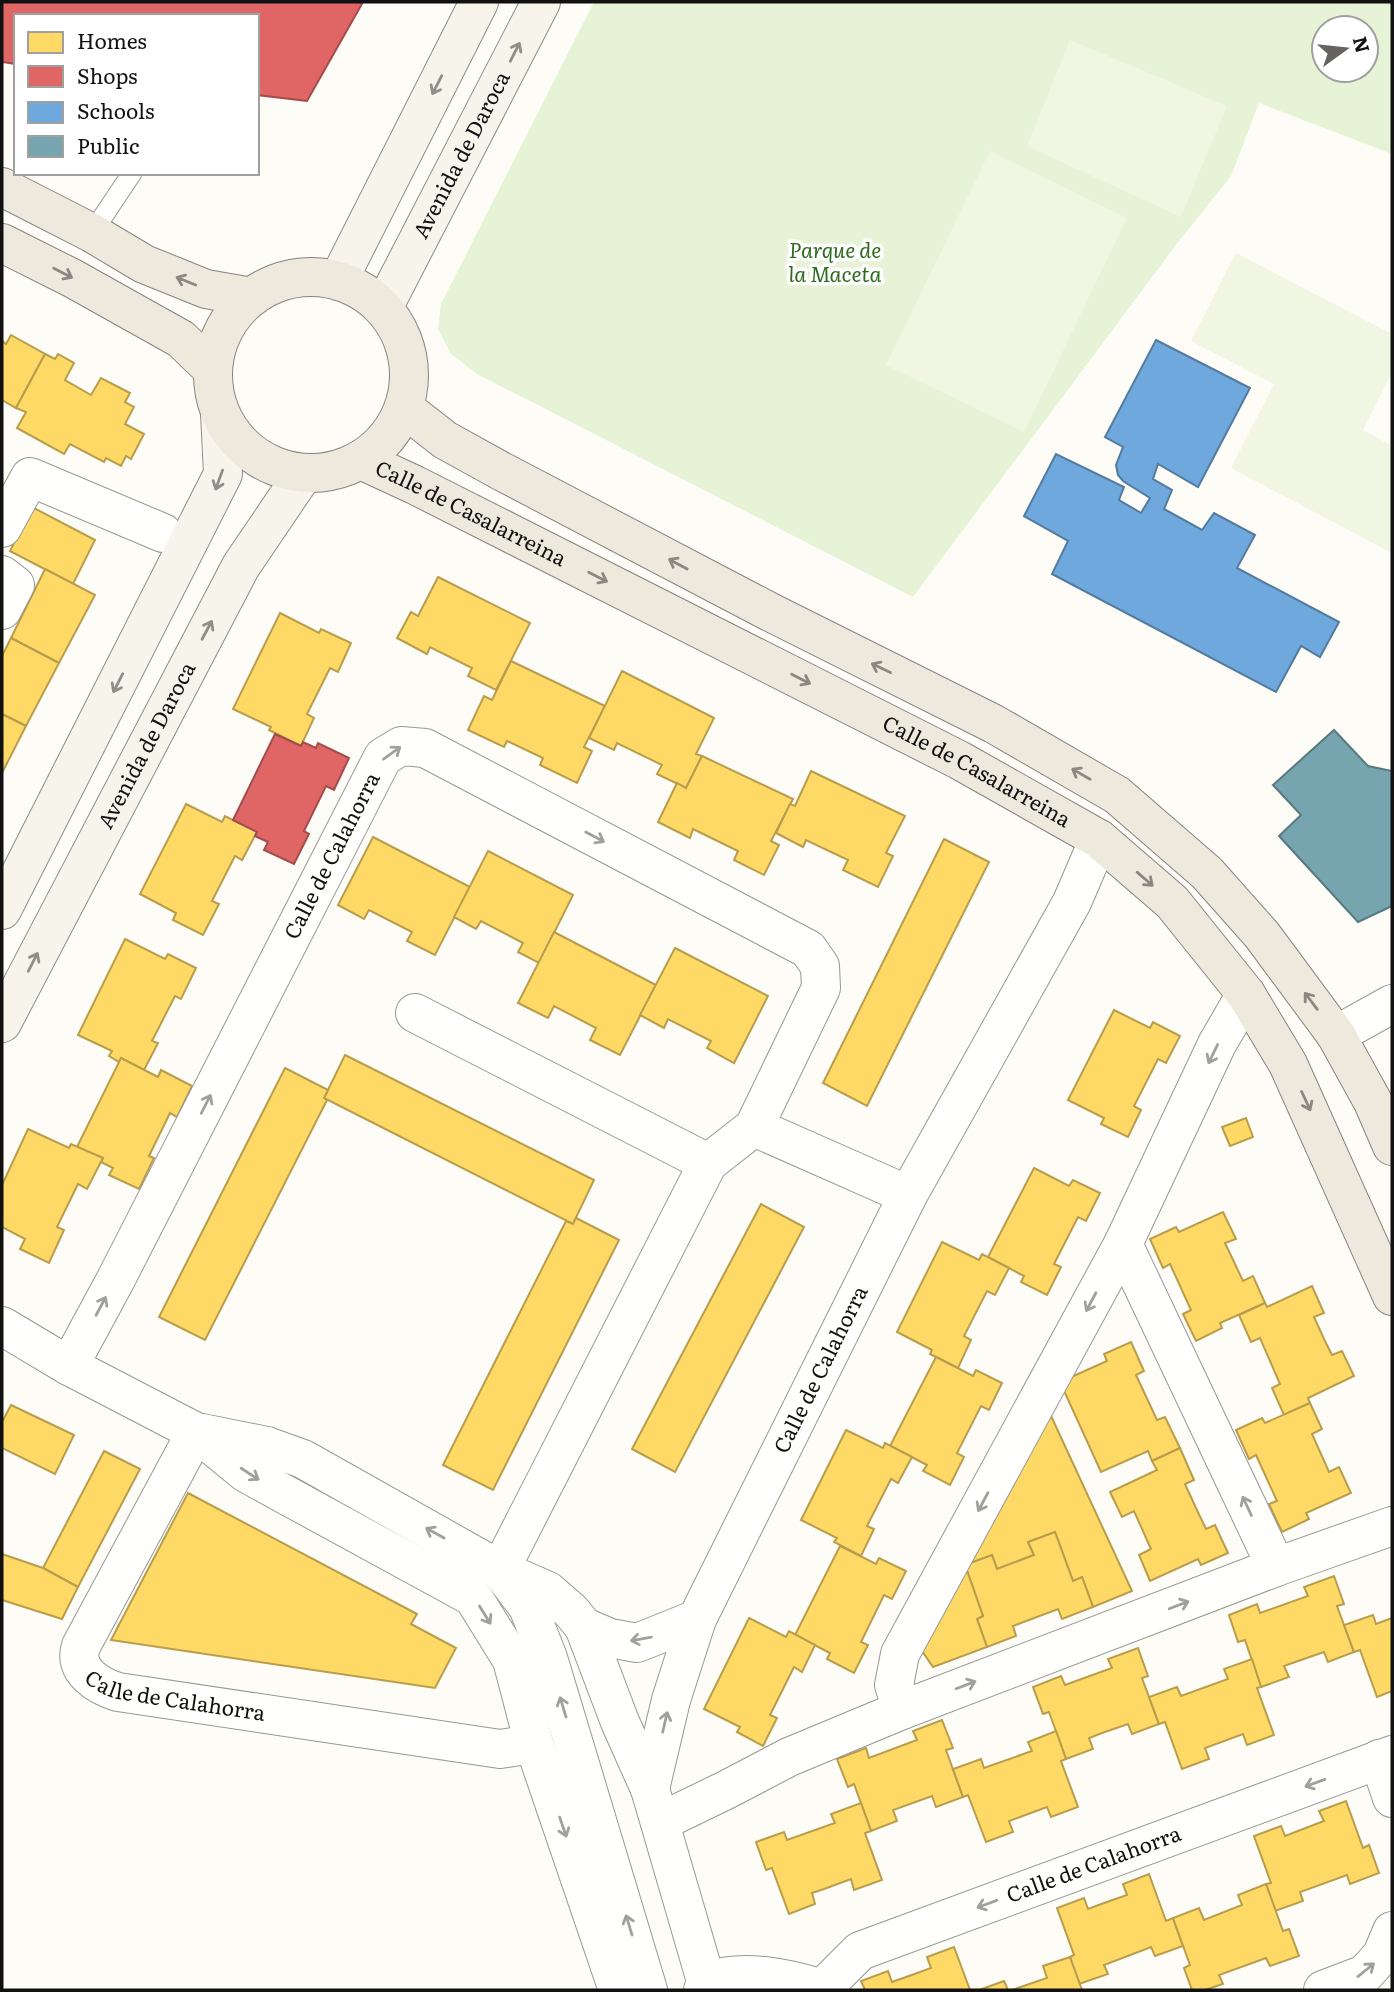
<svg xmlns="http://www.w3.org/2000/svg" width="1394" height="1992" viewBox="0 0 1394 1992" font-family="Literata,serif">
	<rect width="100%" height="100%" fill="#fdfcf7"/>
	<path fill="#e7f3d7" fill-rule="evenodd" d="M 594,2 L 1392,2 L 1392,154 L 1259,103 L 1231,176 L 1179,241 L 913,597 L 477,374 L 451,354 L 438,329 L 441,304 ZM 1324,28 L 1366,28 L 1366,70 L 1324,70 Z"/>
	<g fill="#f0f6e1">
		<path d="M 1070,40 L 1227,106 L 1181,217 L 1027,146 Z"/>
		<path d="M 990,151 L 1127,218 L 1024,432 L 886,365 Z"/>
		<path d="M 1236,253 L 1392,334 L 1392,372 L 1363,430 L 1392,446 L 1392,553 L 1231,468 L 1274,384 L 1191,341 Z"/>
	</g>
	<g fill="#ffd966" stroke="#b89d4c" stroke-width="2">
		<path d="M 11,335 L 45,354 L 16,408 L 2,400 L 2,341 L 6,344 Z"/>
		<path d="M 45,354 L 55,359 L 58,354 L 74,363 L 65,380 L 91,395 L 101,378 L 130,393 L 125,402 L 134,407 L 125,424 L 144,434 L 131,459 L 126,456 L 121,466 L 106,458 L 104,462 L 70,444 L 64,454 L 17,428 L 26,412 L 16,408 Z"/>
		<path d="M 32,507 L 95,540 L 73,584 L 10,551 Z"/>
		<path d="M 45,569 L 95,595 L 59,663 L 11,638 Z"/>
		<path d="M 438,577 L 530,623 L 496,690 L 468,676 L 472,668 L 430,647 L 427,654 L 397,638 L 411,612 L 418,616 Z"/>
		<path d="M 280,613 L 319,633 L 321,629 L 351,643 L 338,672 L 330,668 L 307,714 L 314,718 L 301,746 L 269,730 L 271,727 L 233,709 Z"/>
		<path d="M 11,638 L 59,663 L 26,726 L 2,714 L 2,656 Z"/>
		<path d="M 511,661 L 605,706 L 584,747 L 592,751 L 577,783 L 540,765 L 543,758 L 507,741 L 504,747 L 468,730 L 484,696 L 492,700 Z"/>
		<path d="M 622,671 L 714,718 L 696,754 L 702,756 L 686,788 L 657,774 L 662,765 L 617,743 L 614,750 L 589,738 Z"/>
		<path d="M 2,714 L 26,726 L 2,773 Z"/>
		<path d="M 702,756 L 793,799 L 771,841 L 779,845 L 764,875 L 734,860 L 738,851 L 693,829 L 690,838 L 658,822 L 677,783 L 686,788 Z"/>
		<path d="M 811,771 L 905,816 L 886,853 L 893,856 L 878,887 L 843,870 L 848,860 L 806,840 L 803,847 L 776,833 L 790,804 L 795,806 Z"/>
		<path d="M 186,804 L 222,822 L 225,816 L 257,832 L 242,860 L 235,856 L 212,901 L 219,904 L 203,935 L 173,920 L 176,913 L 140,894 Z"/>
		<path d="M 373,837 L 470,887 L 435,955 L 407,941 L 412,932 L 369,910 L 364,919 L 338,905 Z"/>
		<path d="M 944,839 L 989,862 L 867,1106 L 823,1083 Z"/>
		<path d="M 488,851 L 573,895 L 539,963 L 518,952 L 523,943 L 481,921 L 476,929 L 454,917 Z"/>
		<path d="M 554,932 L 656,985 L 620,1055 L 590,1040 L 596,1028 L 554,1006 L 548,1018 L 518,1003 Z"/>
		<path d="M 125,939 L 165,959 L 168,954 L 196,968 L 181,999 L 175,996 L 152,1041 L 158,1043 L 144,1070 L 121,1058 L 119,1062 L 109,1056 L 112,1051 L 78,1035 Z"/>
		<path d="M 675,948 L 768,996 L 734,1063 L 707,1048 L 711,1041 L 668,1019 L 664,1028 L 640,1015 Z"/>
		<path d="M 1114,1010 L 1150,1028 L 1153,1022 L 1180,1036 L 1166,1063 L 1158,1059 L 1134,1106 L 1141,1110 L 1128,1137 L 1101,1124 L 1104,1118 L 1068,1100 Z"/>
		<path d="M 345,1055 L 594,1180 L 573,1224 L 324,1098 Z"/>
		<path d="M 121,1058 L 158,1077 L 161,1070 L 192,1086 L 177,1117 L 170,1113 L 149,1156 L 154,1158 L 139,1189 L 109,1175 L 113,1168 L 101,1162 L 103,1158 L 77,1147 Z"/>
		<path d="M 285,1068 L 328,1090 L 324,1098 L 327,1100 L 205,1340 L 159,1317 Z"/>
		<path d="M 1246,1118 L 1253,1137 L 1230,1146 L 1222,1127 Z"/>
		<path d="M 28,1129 L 69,1148 L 71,1144 L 103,1158 L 87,1189 L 78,1184 L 57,1227 L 64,1230 L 49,1263 L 20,1249 L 25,1239 L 2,1227 L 2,1185 Z"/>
		<path d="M 1034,1168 L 1069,1186 L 1073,1180 L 1100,1193 L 1086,1221 L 1078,1217 L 1054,1264 L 1061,1267 L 1047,1295 L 1021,1282 L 1024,1276 L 988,1257 Z"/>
		<path d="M 761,1204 L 804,1227 L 675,1472 L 632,1449 Z"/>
		<path d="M 1223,1212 L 1236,1239 L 1225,1243 L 1235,1264 L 1243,1281 L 1253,1276 L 1265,1303 L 1220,1323 L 1222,1328 L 1196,1341 L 1183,1314 L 1191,1310 L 1170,1264 L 1163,1268 L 1150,1239 L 1176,1227 L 1179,1232 Z"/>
		<path d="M 576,1218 L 619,1240 L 493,1490 L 443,1465 L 566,1221 L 573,1224 Z"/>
		<path d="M 942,1242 L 979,1260 L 982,1254 L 1009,1268 L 995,1295 L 987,1291 L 964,1336 L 971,1340 L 958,1368 L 930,1354 L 932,1350 L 897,1332 Z"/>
		<path d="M 1312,1286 L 1324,1313 L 1314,1317 L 1325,1341 L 1332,1355 L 1342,1351 L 1354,1376 L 1308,1398 L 1310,1403 L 1284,1415 L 1272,1388 L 1280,1384 L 1260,1338 L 1251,1342 L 1239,1315 L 1265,1303 L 1267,1307 Z"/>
		<path d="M 1131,1342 L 1144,1371 L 1136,1375 L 1157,1420 L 1165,1417 L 1180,1448 L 1152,1461 L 1148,1451 L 1101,1472 L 1060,1382 L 1107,1361 L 1104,1354 Z"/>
		<path d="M 936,1357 L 973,1376 L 976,1370 L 1002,1383 L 989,1410 L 981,1406 L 957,1453 L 964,1457 L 950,1485 L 923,1471 L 927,1465 L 890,1446 Z"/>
		<path d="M 1310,1403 L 1322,1429 L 1312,1434 L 1329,1472 L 1339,1467 L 1351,1493 L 1306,1513 L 1309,1519 L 1282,1532 L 1269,1504 L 1277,1501 L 1256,1455 L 1249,1459 L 1236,1430 L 1262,1418 L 1265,1423 Z"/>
		<path d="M 11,1405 L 74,1435 L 55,1474 L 2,1448 L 2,1422 Z"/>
		<path d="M 1046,1405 L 1132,1591 L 1093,1607 L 1082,1577 L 1073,1581 L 1055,1532 L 1028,1542 L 1034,1555 L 997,1569 L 992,1555 L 965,1565 Z"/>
		<path d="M 846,1430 L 883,1448 L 885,1443 L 912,1457 L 898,1483 L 891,1479 L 867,1526 L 874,1529 L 861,1556 L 834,1542 L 837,1538 L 801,1520 Z"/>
		<path d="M 1180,1448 L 1194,1480 L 1185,1484 L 1196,1508 L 1206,1529 L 1215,1525 L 1228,1553 L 1201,1565 L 1198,1559 L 1150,1581 L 1139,1555 L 1151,1549 L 1134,1511 L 1122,1517 L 1110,1492 L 1157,1470 L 1152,1461 Z"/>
		<path d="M 104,1451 L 140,1469 L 78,1587 L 43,1568 Z"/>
		<path d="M 188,1493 L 417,1614 L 411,1624 L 456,1648 L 435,1688 L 111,1640 Z"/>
		<path d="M 1055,1532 L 1073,1581 L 1082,1577 L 1093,1607 L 1062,1619 L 1058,1609 L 1013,1626 L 1016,1636 L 987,1647 L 977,1619 L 983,1616 L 965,1565 L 992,1555 L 997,1569 L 1034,1555 L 1028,1542 Z"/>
		<path d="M 840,1546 L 876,1564 L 879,1558 L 906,1571 L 892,1599 L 884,1595 L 861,1642 L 868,1645 L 854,1673 L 827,1659 L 830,1653 L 795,1635 Z"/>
		<path d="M 2,1554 L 43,1568 L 78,1587 L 62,1619 L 2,1600 Z"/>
		<path d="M 965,1565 L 983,1616 L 977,1619 L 987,1647 L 933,1667 L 922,1651 Z"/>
		<path d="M 1334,1576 L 1344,1604 L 1337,1606 L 1354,1652 L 1328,1662 L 1324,1652 L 1298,1661 L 1284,1666 L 1289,1677 L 1261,1687 L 1245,1640 L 1238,1642 L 1229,1615 L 1257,1604 L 1260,1613 L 1308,1596 L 1304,1587 Z"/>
		<path d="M 1373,1615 L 1376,1624 L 1392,1618 L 1392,1691 L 1377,1697 L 1360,1650 L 1354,1652 L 1344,1625 Z"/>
		<path d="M 749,1618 L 786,1637 L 789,1631 L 815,1645 L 802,1672 L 794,1667 L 770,1715 L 777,1718 L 763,1746 L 737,1732 L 740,1727 L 704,1709 Z"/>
		<path d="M 1138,1648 L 1148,1676 L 1142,1678 L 1159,1724 L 1132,1734 L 1128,1724 L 1102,1733 L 1089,1738 L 1093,1749 L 1066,1759 L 1049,1712 L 1043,1714 L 1033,1687 L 1061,1676 L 1065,1685 L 1112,1668 L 1108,1659 Z"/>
		<path d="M 1252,1659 L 1261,1687 L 1257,1688 L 1274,1735 L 1247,1745 L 1243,1734 L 1205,1748 L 1209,1759 L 1182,1769 L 1165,1722 L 1159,1724 L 1149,1697 L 1177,1687 L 1181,1696 L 1228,1679 L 1224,1669 Z"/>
		<path d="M 942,1720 L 953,1748 L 946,1750 L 963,1797 L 936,1807 L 932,1796 L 893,1810 L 897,1821 L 871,1831 L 854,1784 L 848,1787 L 837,1759 L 866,1748 L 869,1758 L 917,1740 L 913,1731 Z"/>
		<path d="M 1056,1731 L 1066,1759 L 1061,1761 L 1078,1807 L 1051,1817 L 1047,1807 L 1020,1817 L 1009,1821 L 1013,1832 L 986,1842 L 968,1795 L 963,1797 L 953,1769 L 981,1759 L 984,1768 L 1032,1751 L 1028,1742 Z"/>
		<path d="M 1346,1801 L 1363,1848 L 1369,1845 L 1379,1873 L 1350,1884 L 1347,1875 L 1300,1892 L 1303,1901 L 1275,1911 L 1266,1884 L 1271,1883 L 1254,1836 L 1281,1826 L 1285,1836 L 1324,1821 L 1319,1811 Z"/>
		<path d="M 861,1803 L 871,1831 L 865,1833 L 882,1880 L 854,1890 L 851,1879 L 824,1889 L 812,1893 L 815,1904 L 789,1914 L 772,1868 L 766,1870 L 756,1842 L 784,1832 L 787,1840 L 835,1823 L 831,1814 Z"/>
		<path d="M 1149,1874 L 1166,1921 L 1173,1918 L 1183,1946 L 1155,1956 L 1151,1947 L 1104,1965 L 1108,1974 L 1079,1984 L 1070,1957 L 1074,1955 L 1057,1908 L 1084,1898 L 1088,1909 L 1104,1903 L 1127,1895 L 1123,1884 Z"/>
		<path d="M 1266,1884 L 1283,1931 L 1289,1929 L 1299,1956 L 1270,1966 L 1266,1958 L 1219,1975 L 1223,1984 L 1205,1990 L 1192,1990 L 1184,1968 L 1190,1965 L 1173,1918 L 1199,1908 L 1204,1920 L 1242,1905 L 1238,1895 Z"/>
		<path d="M 954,1947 L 970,1990 L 865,1990 L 861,1981 L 888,1971 L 892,1982 L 909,1976 L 931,1968 L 927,1957 Z"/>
		<path d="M 1070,1957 L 1082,1990 L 1012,1990 L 1047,1978 L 1043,1966 Z"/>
		<path d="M 1004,1981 L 1008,1990 L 979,1990 Z"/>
	</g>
	<g fill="#e06666" stroke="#a24c4c" stroke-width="2">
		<path d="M 2,2 L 363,2 L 307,101 L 257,95 L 257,16 L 16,16 L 16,64 L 2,62 Z"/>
		<path d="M 275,734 L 301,746 L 303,742 L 316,748 L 318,743 L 349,758 L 334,790 L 326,786 L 304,831 L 309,834 L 294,864 L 264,850 L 268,842 L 255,836 L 257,832 L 233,820 Z"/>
	</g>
	<path fill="#6fa8dc" stroke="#537b9f" stroke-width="2" d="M 1156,340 L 1250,388 L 1198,487 L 1158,464 L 1153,479 L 1172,490 L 1164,509 L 1202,530 L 1214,513 L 1255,535 L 1237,568 L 1339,622 L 1320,657 L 1301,646 L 1276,692 L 1052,574 L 1068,541 L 1024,516 L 1056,454 L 1124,487 L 1119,500 L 1141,513 L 1150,498 L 1123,481 L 1118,475 L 1116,465 L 1123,447 L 1105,437 Z"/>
	<path fill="#76a5af" stroke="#587980" stroke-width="2" d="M 1334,730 L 1368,766 L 1392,771 L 1392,906 L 1358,922 L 1279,836 L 1301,815 L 1273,785 Z"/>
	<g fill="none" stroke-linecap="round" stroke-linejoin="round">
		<g stroke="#979795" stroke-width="21">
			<path id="lane" d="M 92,233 L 132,173"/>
		</g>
		<g stroke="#979795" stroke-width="40">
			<g id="street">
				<path d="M 2,528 L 30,477 L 163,533"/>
				<path d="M 2,575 L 15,585 L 2,610"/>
				<path d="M 415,1013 L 708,1163"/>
				<path d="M 1336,1035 L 1392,1004"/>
				<path d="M 754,1127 L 908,1195"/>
				<path d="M 1123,1244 L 1276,1567"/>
				<path d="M 2,1326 L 69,1366 L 196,1432 L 246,1473 L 286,1495 L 473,1597 L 512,1660 L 534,1744 L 618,1990"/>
				<path id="s1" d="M 69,1366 L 116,1279 L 383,757 L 401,746 L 425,748 L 808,949 L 820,966 L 821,988 L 754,1127 L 708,1163 L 500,1570 L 548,1591 L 571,1611 L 584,1627 L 620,1722 L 650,1789 L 706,1981 L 703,1990"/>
				<path id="s2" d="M 196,1432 L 81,1646 C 72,1670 98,1686 118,1692 L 500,1749 L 534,1744"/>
				<path d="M 202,1433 L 267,1446 L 303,1459 L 500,1570 L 528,1607 L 548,1658 L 648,1990"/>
				<path d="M 584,1627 L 610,1638 L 637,1643 L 697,1619"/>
				<path d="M 902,1710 L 894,1685 L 900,1654 L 1123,1244 L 1217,1044 L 1246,994"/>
				<path d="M 1379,1759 L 1392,1798"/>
				<path id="s3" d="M 650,1789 L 671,1700 L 697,1619 L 908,1195 L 1072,902 L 1099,839"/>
				<path d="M 660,1822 L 726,1790 L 789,1757 L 902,1710 L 1276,1567 L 1392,1526"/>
				<path d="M 706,1981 C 744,1969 784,1977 822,1989"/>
				<path id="s4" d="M 822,1989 L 860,1951 L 1392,1755"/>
				<path d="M 1323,1990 L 1365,1974 L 1382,1955 L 1392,1931"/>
			</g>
		</g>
		<g stroke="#8e8d8b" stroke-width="40">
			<g id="secondary">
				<path d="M 338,281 L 479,2"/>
				<path id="s5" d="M 383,308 L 541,2"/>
				<path d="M 2,910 L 223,474 L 220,413"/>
				<path id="s6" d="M 2,1023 L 241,566 L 304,473"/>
			</g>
		</g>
		<g stroke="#858482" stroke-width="40">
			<g id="primary">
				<path d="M 2,187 L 92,233 L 144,264 L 206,289 L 252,297"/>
				<path d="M 2,243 L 72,278 L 181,339 L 213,370"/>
				<circle cx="311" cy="375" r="98"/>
				<path d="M 404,408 L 445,440 L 503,472 L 770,612 L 994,724 L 1117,795 L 1207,873 L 1262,935 L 1336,1035 L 1373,1102 L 1392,1146"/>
				<path id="s7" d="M 361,460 L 415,485 L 959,760 L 1099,839 L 1172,902 L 1246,994 L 1288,1064 L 1392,1296"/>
			</g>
		</g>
		<use href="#lane" stroke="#fffffe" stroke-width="19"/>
		<use href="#street" stroke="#fffffe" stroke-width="38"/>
		<use href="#secondary" stroke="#f6f4eb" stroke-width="38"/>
		<use href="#primary" stroke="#ede9dc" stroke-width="38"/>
	</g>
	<defs><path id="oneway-shaft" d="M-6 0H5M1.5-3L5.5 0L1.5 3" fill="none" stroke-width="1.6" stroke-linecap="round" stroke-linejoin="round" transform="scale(1.75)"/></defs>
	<g stroke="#8f8e89">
		<use href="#oneway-shaft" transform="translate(515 52) rotate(-63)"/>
		<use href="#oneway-shaft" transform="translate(437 85) rotate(117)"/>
		<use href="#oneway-shaft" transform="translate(219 480) rotate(110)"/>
		<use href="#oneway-shaft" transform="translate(207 630) rotate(-62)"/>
		<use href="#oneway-shaft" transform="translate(118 683) rotate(117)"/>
		<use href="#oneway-shaft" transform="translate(33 962) rotate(-63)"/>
	</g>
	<g stroke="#8a8881">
		<use href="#oneway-shaft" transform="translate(63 273) rotate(27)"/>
		<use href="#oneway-shaft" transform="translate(186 281) rotate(-158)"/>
		<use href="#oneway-shaft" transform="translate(678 564) rotate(-152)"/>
		<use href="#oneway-shaft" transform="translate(598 577) rotate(27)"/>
		<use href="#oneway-shaft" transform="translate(881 668) rotate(-154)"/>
		<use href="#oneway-shaft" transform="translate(801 679) rotate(27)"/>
		<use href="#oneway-shaft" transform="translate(1081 774) rotate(-150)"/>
		<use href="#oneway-shaft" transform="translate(1145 879) rotate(41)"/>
		<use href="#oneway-shaft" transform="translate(1311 1001) rotate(-127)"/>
		<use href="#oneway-shaft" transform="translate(1306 1101) rotate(65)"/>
	</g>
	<g stroke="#a0a09f">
		<use href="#oneway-shaft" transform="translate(392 753) rotate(-36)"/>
		<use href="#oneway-shaft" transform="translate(595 837) rotate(28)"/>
		<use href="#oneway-shaft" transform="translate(1213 1054) rotate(116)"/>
		<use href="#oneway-shaft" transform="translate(206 1104) rotate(-63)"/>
		<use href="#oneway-shaft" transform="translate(1091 1302) rotate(118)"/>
		<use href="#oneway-shaft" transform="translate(101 1306) rotate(-62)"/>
		<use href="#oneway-shaft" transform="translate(250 1474) rotate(33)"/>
		<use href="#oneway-shaft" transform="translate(983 1502) rotate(118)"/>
		<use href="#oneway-shaft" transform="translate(1247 1506) rotate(-115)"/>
		<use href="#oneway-shaft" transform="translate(435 1533) rotate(-151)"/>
		<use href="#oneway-shaft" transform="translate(1179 1605) rotate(-21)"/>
		<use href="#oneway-shaft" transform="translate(485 1615) rotate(58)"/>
		<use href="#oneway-shaft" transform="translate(641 1639) rotate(170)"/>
		<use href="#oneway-shaft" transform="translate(966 1685) rotate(-21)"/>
		<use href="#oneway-shaft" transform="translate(563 1707) rotate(-107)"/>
		<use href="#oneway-shaft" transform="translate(665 1722) rotate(-77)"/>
		<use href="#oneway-shaft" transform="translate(1315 1783) rotate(160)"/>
		<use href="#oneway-shaft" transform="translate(563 1827) rotate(71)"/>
		<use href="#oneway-shaft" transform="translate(987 1904) rotate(160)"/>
		<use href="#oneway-shaft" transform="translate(629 1925) rotate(-107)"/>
		<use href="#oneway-shaft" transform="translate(1366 1970) rotate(-39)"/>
	</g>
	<g text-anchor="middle" stroke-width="7" stroke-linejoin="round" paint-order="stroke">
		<g font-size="21" fill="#111" stroke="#fff">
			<text dy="7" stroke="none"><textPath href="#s5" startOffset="172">Avenida de Daroca</textPath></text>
			<text dy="7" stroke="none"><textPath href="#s7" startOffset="122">Calle de Casalarreina</textPath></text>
			<text dy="7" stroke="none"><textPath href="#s6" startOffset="313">Avenida de Daroca</textPath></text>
			<text dy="7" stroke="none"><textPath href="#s7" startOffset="690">Calle de Casalarreina</textPath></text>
			<text dy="7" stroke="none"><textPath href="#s1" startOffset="574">Calle de Calahorra</textPath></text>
			<text dy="7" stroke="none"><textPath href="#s3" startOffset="455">Calle de Calahorra</textPath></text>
			<text dy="7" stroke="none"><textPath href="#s2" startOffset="366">Calle de Calahorra</textPath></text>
			<text dy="7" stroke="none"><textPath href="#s4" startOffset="303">Calle de Calahorra</textPath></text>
		</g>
		<g font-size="21" font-style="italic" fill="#2f6b1f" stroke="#fff">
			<text x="835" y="258">Parque de<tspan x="835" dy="24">la Maceta</tspan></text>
		</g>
	</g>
	<rect width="1394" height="1992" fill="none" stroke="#111111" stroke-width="7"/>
	<rect x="14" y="14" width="245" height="161" fill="#ffffff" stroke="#a0a0a0" stroke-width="2"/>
	<rect x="28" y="32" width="35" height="21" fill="#ffd966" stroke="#a0a0a0" stroke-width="2"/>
	<text x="77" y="49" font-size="21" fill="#111111">Homes</text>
	<rect x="28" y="66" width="35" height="21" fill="#e06666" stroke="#a0a0a0" stroke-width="2"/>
	<text x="77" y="84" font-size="21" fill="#111111">Shops</text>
	<rect x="28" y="102" width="35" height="21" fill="#6fa8dc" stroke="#a0a0a0" stroke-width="2"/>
	<text x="77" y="119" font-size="21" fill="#111111">Schools</text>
	<rect x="28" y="136" width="35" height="21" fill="#76a5af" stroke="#a0a0a0" stroke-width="2"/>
	<text x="77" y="154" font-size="21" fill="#111111">Public</text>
	<g transform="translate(1345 49) rotate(75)"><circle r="33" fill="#ffffff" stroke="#a0a0a0" stroke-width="2"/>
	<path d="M0-5L12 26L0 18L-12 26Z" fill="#646362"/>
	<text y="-10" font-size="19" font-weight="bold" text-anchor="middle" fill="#111111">N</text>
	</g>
</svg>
